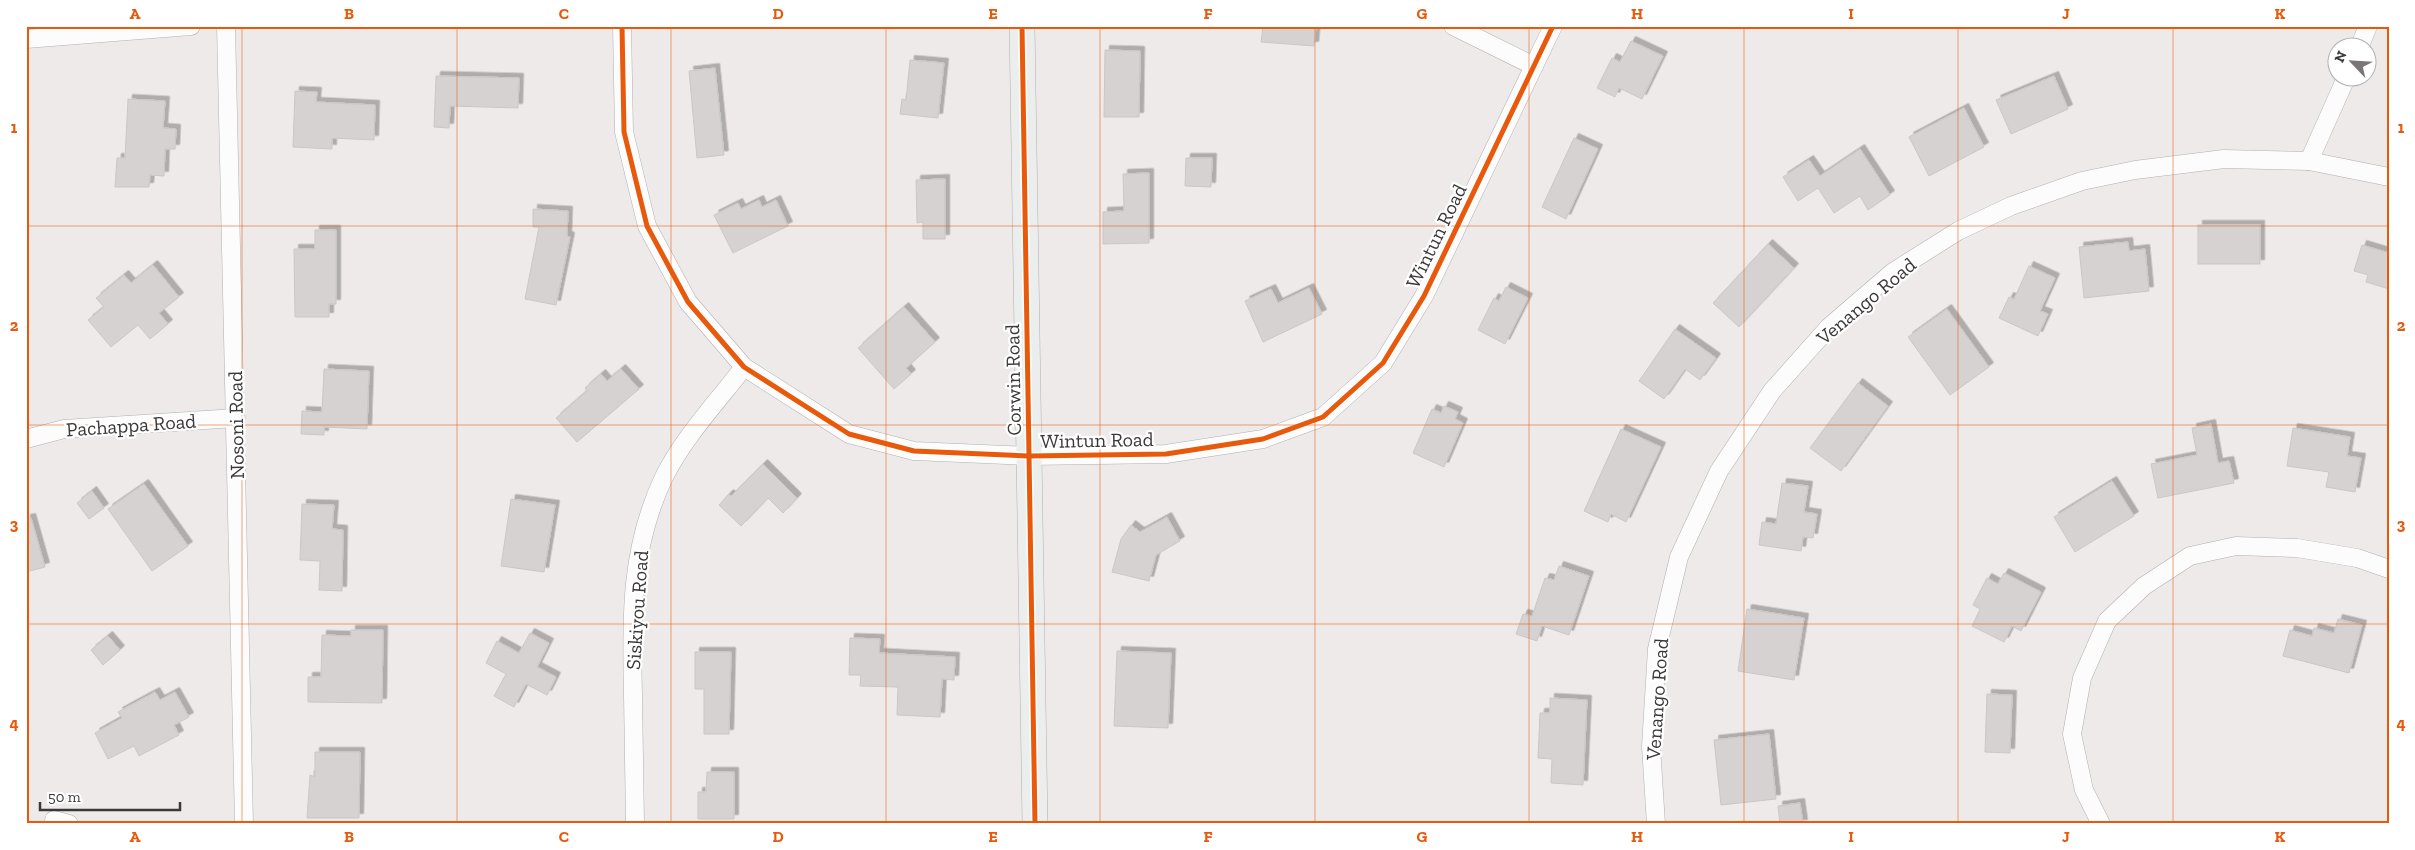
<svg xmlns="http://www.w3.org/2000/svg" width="2415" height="850" viewBox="0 0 2415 850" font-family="'Zilla Slab',serif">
	<defs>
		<filter id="shadow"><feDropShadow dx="4.5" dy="-4.5" stdDeviation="0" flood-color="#0004"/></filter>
	</defs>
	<rect width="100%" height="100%" fill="#efeaea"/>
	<g fill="#d6d2d2" stroke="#cbc7c7" filter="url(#shadow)">
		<path d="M 1263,26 L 1316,26 L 1314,46 L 1261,42 Z"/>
		<path d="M 1631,41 L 1663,56 L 1642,99 L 1619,88 L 1615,97 L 1597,88 L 1612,58 L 1620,62 Z"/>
		<path d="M 1105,50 L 1140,51 L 1139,117 L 1104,117 Z"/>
		<path d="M 910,60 L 944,63 L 938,118 L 900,114 L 902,99 L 906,100 Z"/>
		<path d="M 715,68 L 724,155 L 697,158 L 689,71 Z"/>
		<path d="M 436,76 L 519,78 L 518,108 L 450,106 L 449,128 L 434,127 Z"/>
		<path d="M 2054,76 L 2068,109 L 2011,134 L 1996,100 Z"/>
		<path d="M 295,91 L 317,92 L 316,102 L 375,105 L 374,140 L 332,138 L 332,149 L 293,147 Z"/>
		<path d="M 128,99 L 165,101 L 163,128 L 176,129 L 175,149 L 165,149 L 164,176 L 150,175 L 149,187 L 115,187 L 117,158 L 125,158 Z"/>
		<path d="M 1964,108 L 1984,147 L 1929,176 L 1909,137 Z"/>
		<path d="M 1574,138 L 1598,149 L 1566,219 L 1542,207 Z"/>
		<path d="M 1860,149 L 1890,195 L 1868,210 L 1860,196 L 1834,213 L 1818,188 L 1798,201 L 1783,177 L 1809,160 L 1820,176 Z"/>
		<path d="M 1186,158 L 1212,158 L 1211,187 L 1185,186 Z"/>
		<path d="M 1149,173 L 1149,243 L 1103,244 L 1103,212 L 1124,211 L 1123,174 Z"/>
		<path d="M 945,179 L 945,239 L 923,239 L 923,222 L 917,223 L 916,180 Z"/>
		<path d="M 759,200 L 762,207 L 776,200 L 788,226 L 733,253 L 714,215 L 738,203 L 741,209 Z"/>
		<path d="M 533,209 L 568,211 L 567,236 L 570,237 L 556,305 L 525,299 L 539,227 L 533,227 Z"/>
		<rect x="2198" y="225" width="62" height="39"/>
		<path d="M 315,230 L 336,230 L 336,304 L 329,304 L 329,317 L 295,317 L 294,249 L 315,249 Z"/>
		<path d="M 2128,242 L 2129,251 L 2145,249 L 2149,291 L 2084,298 L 2079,247 Z"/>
		<path d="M 1768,244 L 1794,268 L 1739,327 L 1713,303 Z"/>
		<path d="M 2362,245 L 2389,253 L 2389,289 L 2366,282 L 2368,275 L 2354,271 Z"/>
		<path d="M 153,265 L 179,297 L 159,313 L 168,324 L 150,339 L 138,325 L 111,347 L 88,320 L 104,307 L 96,298 L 124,275 L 131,283 Z"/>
		<path d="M 2029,266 L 2055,278 L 2040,311 L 2048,314 L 2038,336 L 1999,318 L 2009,297 L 2014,299 Z"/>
		<path d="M 1506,287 L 1528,298 L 1505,344 L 1478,330 L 1494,298 L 1499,301 Z"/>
		<path d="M 1309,288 L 1322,314 L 1263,342 L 1245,301 L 1271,289 L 1278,303 Z"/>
		<path d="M 904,307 L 935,342 L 906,368 L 911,374 L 894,389 L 858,348 Z"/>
		<path d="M 1947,309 L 1989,367 L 1950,395 L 1908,337 Z"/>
		<path d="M 1675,329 L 1716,358 L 1700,380 L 1685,369 L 1664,399 L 1639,381 Z"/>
		<path d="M 324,369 L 369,371 L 367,429 L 324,427 L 324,435 L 301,434 L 302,411 L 322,412 Z"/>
		<path d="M 621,369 L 639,389 L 577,442 L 556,418 L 587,391 L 585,388 L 601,374 L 607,381 Z"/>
		<path d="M 1858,383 L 1888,406 L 1841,471 L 1810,448 Z"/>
		<path d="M 1444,406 L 1458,412 L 1455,419 L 1463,423 L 1444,467 L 1413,453 L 1432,409 L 1441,413 Z"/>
		<path d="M 2211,424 L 2218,463 L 2229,461 L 2234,483 L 2158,498 L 2151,464 L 2197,455 L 2192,428 Z"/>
		<path d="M 2293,428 L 2350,437 L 2347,456 L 2361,458 L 2355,492 L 2326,487 L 2329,472 L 2287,466 Z"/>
		<path d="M 1621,429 L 1661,447 L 1626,522 L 1611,514 L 1608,522 L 1584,511 Z"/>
		<path d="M 763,464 L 797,498 L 783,513 L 768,498 L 741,526 L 719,505 L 729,494 L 731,496 Z"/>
		<path d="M 2112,481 L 2134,516 L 2075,552 L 2054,517 Z"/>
		<path d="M 1782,483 L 1808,486 L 1804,512 L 1817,514 L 1813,538 L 1803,537 L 1801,551 L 1759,545 L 1762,522 L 1776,524 Z"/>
		<path d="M 144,484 L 188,546 L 152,571 L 108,509 Z"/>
		<path d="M 92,491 L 104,508 L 89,519 L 77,503 Z"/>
		<path d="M 511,499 L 555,505 L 544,572 L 501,566 Z"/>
		<path d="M 302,504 L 334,505 L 332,529 L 343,530 L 342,591 L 319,590 L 320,561 L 300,560 Z"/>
		<path d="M 1167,517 L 1180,541 L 1156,555 L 1149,581 L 1112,572 L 1121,539 L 1131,525 L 1140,532 Z"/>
		<path d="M 31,518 L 45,567 L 26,572 L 26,519 Z"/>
		<path d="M 1559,566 L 1589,576 L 1569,635 L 1542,626 L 1537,641 L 1516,634 L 1523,614 L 1532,616 L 1545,578 L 1554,580 Z"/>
		<path d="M 2004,573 L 2041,592 L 2021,631 L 2012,626 L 2004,642 L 1972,626 L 1980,609 L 1973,605 L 1987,578 L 1998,584 Z"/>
		<path d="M 1747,609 L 1804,618 L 1794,680 L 1738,671 Z"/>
		<path d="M 2338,619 L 2362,625 L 2349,673 L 2283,656 L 2290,630 L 2312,636 L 2314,628 L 2334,633 Z"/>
		<path d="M 351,630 L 383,630 L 382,703 L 308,702 L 308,677 L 321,677 L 322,635 L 351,636 Z"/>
		<path d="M 530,633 L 549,643 L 537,667 L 556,677 L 547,695 L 526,684 L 514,707 L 494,696 L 506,674 L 486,663 L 497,641 L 519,653 Z"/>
		<path d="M 108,636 L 120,650 L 103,665 L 91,650 Z"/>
		<path d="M 850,638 L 880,639 L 879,653 L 955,657 L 954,680 L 942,679 L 940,717 L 897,715 L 898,687 L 860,686 L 861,675 L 849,675 Z"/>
		<path d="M 1117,651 L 1171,653 L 1168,728 L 1114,726 Z"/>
		<path d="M 695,652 L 731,652 L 729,734 L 704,734 L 704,689 L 695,689 Z"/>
		<path d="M 155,692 L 160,700 L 175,692 L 189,717 L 174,725 L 179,735 L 139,756 L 134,746 L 108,759 L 95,733 L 122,718 L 118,712 Z"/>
		<path d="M 1987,694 L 2012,695 L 2010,753 L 1985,752 Z"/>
		<path d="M 1550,698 L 1587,700 L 1583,785 L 1551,783 L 1552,759 L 1538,758 L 1540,713 L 1550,713 Z"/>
		<path d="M 1769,734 L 1776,799 L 1721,805 L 1714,740 Z"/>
		<path d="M 315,752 L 360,752 L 359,818 L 307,818 L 310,775 L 315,777 Z"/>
		<path d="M 707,772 L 734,772 L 734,819 L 698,819 L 698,792 L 706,792 Z"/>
		<path d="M 1800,803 L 1803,824 L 1780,824 L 1778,806 Z"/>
	</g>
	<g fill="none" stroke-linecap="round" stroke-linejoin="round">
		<g stroke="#b2afaf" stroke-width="19">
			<g id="street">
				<path d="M 226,26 L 244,824"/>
				<path d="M 622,26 L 624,132 L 647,226 L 688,302 L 744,367 L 849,434 L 914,451 L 1029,456 L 1166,454 L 1263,439 L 1323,417 L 1383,363 L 1424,296 L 1553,26"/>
				<path d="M 1453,26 L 1534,66"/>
				<path d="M 26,39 L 191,26"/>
				<path d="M 2359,48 L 2368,26"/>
				<path d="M 2309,161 L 2346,78"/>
				<path d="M 26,439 L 64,429 L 236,418"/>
				<path d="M 54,820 L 69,824"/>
				<path d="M 635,824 C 634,781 634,738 633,695 C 631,618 630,548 664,477 C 684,437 717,402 744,367"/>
				<path d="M 1656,824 L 1651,746 L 1657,649 L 1679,557 L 1719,471 L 1772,391 L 1829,327 L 1893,272 L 1958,231 L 2011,206 L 2082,181 L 2135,170 L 2224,159 L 2309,161 L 2389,177"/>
				<path d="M 2101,824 L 2084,790 L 2072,734 L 2082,678 L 2107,621 L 2144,586 L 2190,556 L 2236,546 L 2297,548 L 2357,558 L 2389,569"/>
			</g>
		</g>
		<g stroke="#b2afaf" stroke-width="26">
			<path id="secondary" d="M 1022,26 L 1035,824"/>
		</g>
		<use href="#street" stroke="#fdfcfc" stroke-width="18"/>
		<use href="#secondary" stroke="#eceeed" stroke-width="25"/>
		<g stroke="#fff" stroke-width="8">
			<g id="cycleway">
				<path d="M 622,26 L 624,132 L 647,226 L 688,302 L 744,367 L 849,434 L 914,451 L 1029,456 L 1166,454 L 1263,439 L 1323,417 L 1383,363 L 1424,296 L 1553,26"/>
				<path d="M 1022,26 L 1035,824"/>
			</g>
		</g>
		<use href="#cycleway" stroke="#e8590c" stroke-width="5"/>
	</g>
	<path fill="none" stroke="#e8590c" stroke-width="1" stroke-opacity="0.55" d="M 242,26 L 242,824M 457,26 L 457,824M 671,26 L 671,824M 886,26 L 886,824M 1100,26 L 1100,824M 1315,26 L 1315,824M 1529,26 L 1529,824M 1744,26 L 1744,824M 1958,26 L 1958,824M 2173,26 L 2173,824M 26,226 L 2389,226M 26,425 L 2389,425M 26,624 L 2389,624"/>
	<g text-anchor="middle" stroke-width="4.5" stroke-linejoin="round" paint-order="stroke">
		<g font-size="20" fill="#3b3839" stroke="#fff">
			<text transform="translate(1436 236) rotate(-64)" y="7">Wintun Road</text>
			<text transform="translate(1866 301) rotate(-40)" y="7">Venango Road</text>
			<text transform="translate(1013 380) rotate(-91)" y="7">Corwin Road</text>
			<text transform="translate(131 425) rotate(-4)" y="7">Pachappa Road</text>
			<text transform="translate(236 425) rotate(-91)" y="7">Nosoni Road</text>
			<text transform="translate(1097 440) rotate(-1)" y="7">Wintun Road</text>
			<text transform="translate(637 610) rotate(-86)" y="7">Siskiyou Road</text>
			<text transform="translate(1657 699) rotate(-86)" y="7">Venango Road</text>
		</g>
	</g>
	<rect width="2415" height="850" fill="none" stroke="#ffffff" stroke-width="55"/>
	<g transform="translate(2352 62) rotate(295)"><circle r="24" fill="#ffffff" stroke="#b1afb0"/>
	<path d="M0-4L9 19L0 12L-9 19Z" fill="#7a7677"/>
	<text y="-8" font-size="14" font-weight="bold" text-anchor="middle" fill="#3b3839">N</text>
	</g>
	<path d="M40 802v8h140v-8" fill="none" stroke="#3b3839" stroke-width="2.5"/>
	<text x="48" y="802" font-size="15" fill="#3b3839" stroke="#ffffff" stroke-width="4" paint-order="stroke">50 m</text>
	<rect x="28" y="28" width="2360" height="794" fill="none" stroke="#e8590c" stroke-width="2"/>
	<g font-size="16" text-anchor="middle" font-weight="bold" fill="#e8590c">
		<text x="135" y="19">A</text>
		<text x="349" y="19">B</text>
		<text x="564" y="19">C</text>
		<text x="778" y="19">D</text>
		<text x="993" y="19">E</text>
		<text x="1208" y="19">F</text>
		<text x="1422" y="19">G</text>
		<text x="1637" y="19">H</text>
		<text x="1851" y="19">I</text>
		<text x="2066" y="19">J</text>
		<text x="2280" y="19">K</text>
		<text x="14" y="133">1</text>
		<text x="2401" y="133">1</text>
		<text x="14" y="331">2</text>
		<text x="2401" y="331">2</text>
		<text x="14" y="530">3</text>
		<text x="2401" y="530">3</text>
		<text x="14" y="729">4</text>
		<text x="2401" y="729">4</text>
		<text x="135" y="842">A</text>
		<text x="349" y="842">B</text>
		<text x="564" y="842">C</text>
		<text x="778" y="842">D</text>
		<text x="993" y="842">E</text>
		<text x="1208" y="842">F</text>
		<text x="1422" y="842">G</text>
		<text x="1637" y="842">H</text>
		<text x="1851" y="842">I</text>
		<text x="2066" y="842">J</text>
		<text x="2280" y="842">K</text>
	</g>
</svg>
